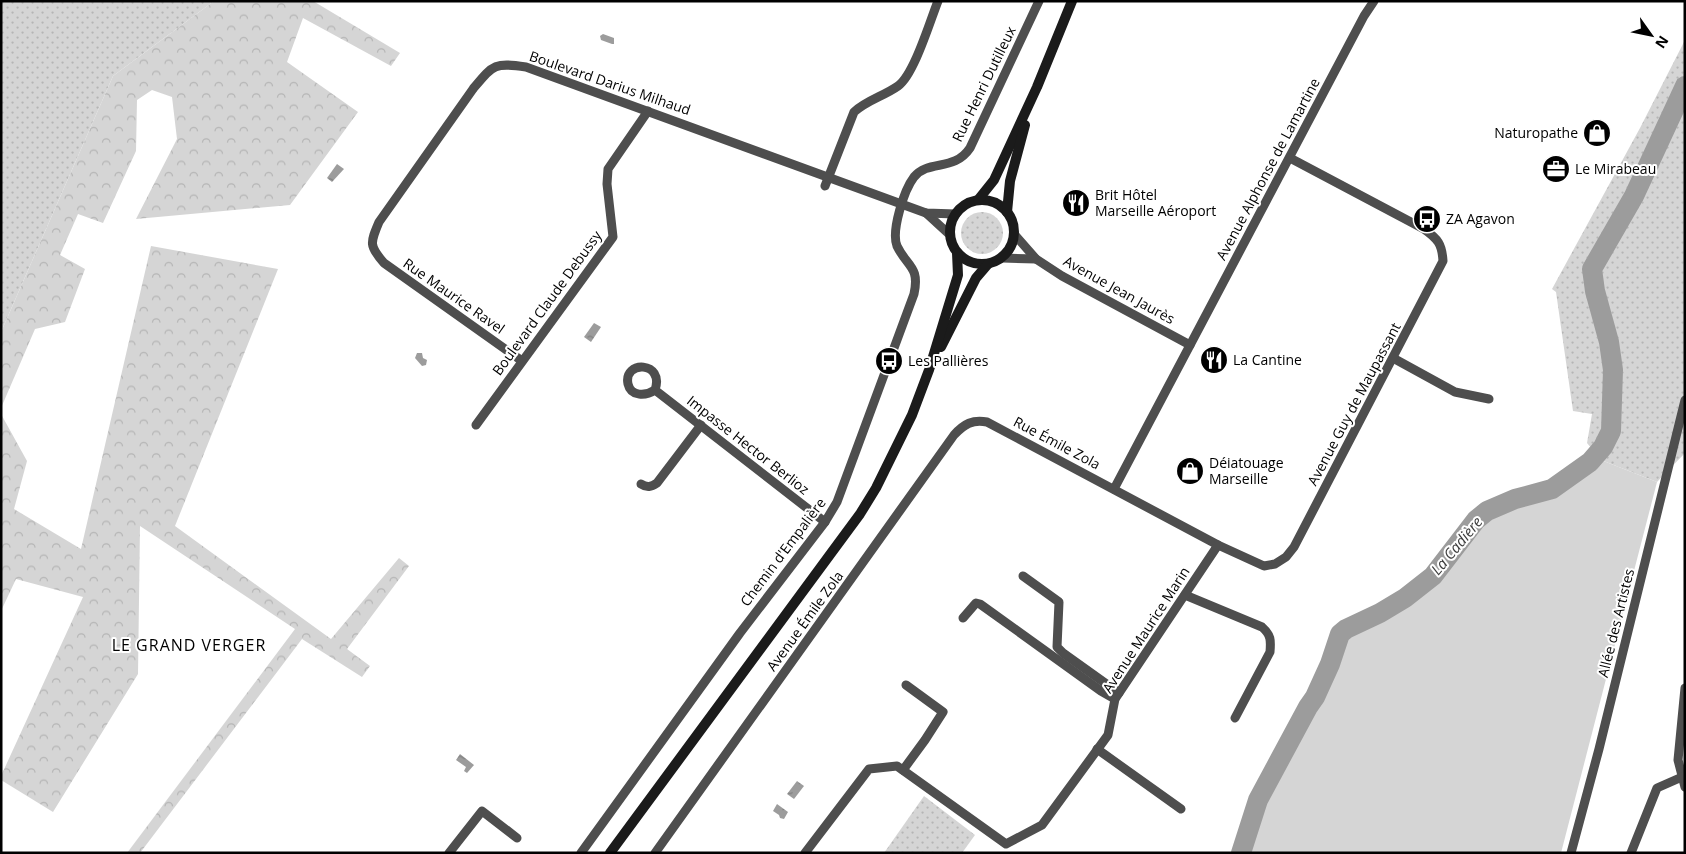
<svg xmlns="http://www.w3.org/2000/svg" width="1686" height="854" viewBox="0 0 1686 854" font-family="'Open Sans',sans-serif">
	<defs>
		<pattern id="grass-dots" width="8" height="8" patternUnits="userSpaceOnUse" patternTransform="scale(1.25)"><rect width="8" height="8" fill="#d5d5d5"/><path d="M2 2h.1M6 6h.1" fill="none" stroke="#b5b5b5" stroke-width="1.8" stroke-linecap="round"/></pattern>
		<pattern id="forest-crowns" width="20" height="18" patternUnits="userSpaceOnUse" patternTransform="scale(1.25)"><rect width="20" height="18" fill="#d5d5d5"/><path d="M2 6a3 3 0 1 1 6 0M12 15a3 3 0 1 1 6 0" fill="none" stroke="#b5b5b5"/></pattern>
		<pattern id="water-ripples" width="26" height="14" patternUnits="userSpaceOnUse" patternTransform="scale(1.25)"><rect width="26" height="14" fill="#9c9c9c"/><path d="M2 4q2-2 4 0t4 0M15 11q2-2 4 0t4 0" fill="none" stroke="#7d7d7d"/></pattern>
	</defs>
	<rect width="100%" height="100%" fill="#fff"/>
	<g fill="url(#grass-dots)">
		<path d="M 1,1 L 214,1 L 113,76 L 1,332 Z"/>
		<path d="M 1685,40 L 1685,453 L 1657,482 L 1601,460 L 1587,443 L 1592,414 L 1573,411 L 1556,292 L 1552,289 L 1640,128 Z"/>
		<circle cx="982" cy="233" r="21"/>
		<path d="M 924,796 L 975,835 L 962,853 L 884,853 Z"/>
	</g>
	<g fill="url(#forest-crowns)">
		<path d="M 214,1 L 313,1 L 400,53 L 391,66 L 303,18 L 287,62 L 358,112 L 290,205 L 136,219 L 177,139 L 172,97 L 152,90 L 137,100 L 136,151 L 103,223 L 78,214 L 60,255 L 85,269 L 65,322 L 35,329 L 1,408 L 1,332 L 113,76 Z"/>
		<path d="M 151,246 L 278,269 L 175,526 L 331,639 L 399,558 L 409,566 L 347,649 L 370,666 L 362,677 L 302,639 L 140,853 L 127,853 L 295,629 L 140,526 L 138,674 L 53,812 L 1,780 L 1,776 L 83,597 L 16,579 L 1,611 L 1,414 L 27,461 L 14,509 L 81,549 Z"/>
	</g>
	<path fill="#d5d5d5" d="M 1601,460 L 1657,482 L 1561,853 L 1243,853 L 1260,802 L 1309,710 L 1317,698 L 1343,635 L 1404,601 L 1435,578 L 1479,520 L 1489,513 L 1552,492 Z"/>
	<g fill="url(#water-ripples)">
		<path d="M 603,34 L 614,38 L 614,44 L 612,44 L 601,40 L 600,36 Z"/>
		<path d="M 337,164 L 344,169 L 332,182 L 327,178 Z"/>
		<path d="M 594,323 L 601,327 L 591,342 L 584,337 Z"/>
		<path d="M 417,353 L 422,353 L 423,358 L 427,360 L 426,365 L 422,366 L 415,358 Z"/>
		<path d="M 460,754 L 474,765 L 467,773 L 464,771 L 466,767 L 456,760 Z"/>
		<path d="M 797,781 L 804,786 L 794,799 L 787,794 Z"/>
		<path d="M 777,804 L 788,812 L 784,819 L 780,818 L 779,815 L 773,811 Z"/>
	</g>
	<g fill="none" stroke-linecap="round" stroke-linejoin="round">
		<path stroke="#9c9c9c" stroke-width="20" d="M 1241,853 L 1258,800 L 1308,707 L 1315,697 L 1330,664 L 1340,634 L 1346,629 L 1380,613 L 1405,598 L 1433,576 L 1476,520 L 1487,511 L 1515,499 L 1552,489 L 1590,462 L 1603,447 L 1611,431 L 1613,370 L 1609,342 L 1595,291 L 1592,269 L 1634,196 L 1685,86"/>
		<g stroke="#4e4e4e" stroke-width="9">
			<path d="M 825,186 L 854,112 C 867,100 884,96 898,86 C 914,75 930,21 938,1"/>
			<path d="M 926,213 L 950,235"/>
			<path d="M 1014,234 L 1036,259 L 1062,276 L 1190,345"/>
			<path d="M 1002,258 L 1036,259"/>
			<path d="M 1393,358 L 1455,392 L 1489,399"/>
			<path d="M 522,361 L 384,263 C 369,246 370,243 379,222 L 473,89 C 493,65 494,62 526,67 L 926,213 L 956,214"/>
			<path d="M 655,390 C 646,396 631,397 628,384 C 623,360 665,361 655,390 L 825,522"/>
			<path d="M 476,425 L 613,237 L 607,184 L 608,169 L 648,111"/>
			<path d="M 641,484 C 647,488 651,487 657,483 L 701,425"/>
			<path d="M 1114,489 L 1364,16 L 1374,1"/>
			<path d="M 1023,576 L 1059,602 L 1057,647 L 1063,653 L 1119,693"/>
			<path d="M 1185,595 L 1262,627 C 1271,635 1271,640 1270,652 L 1235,718"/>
			<path d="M 963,618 L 976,603 L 980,604 L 1101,691 L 1115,699"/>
			<path d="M 1685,688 L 1678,760 L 1685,787"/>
			<path d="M 1097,749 L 1181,809"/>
			<path d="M 903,770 L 925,740 L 943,712 L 906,685"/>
			<path d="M 449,853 L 482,811 L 517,838"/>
			<path d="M 581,853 L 740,633 L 825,522 L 837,502 L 914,294 C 920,266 907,267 897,246 C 891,231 904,190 914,177 C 929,159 954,172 970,148 L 1039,1"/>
			<path d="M 655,853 L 954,435 C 964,424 973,419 987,422 L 1218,545 L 1264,566 L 1275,564 L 1286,557 L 1294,547 L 1443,261 C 1442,244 1438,239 1424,229 L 1290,158"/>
			<path d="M 805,853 L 869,769 L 897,766 L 1006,844 L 1042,825 L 1108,735 L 1115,699 L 1218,545"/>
			<path d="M 1571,853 L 1599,749 L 1685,400"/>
			<path d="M 1631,853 L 1657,788 L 1682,777"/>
		</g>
		<g stroke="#1b1b1b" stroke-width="10">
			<circle cx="982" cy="232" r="32"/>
			<path d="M 978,200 L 994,180 L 1037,87 L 1072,1"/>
			<path d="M 1007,212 L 1010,181 L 1025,125"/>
			<path d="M 941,347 L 976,278 L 988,264"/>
			<path d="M 610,853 L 829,556 L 860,514 L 876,488 L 912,415 L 929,370 L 958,275 L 957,253"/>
		</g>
	</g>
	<defs>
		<g id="shop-disc" transform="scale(1.4375)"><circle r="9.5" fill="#000" stroke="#fff"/><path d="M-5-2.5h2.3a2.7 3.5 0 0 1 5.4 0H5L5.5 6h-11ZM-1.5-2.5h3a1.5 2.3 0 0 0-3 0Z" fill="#fff"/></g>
		<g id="office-disc" transform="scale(1.4375)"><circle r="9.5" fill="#000" stroke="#fff"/><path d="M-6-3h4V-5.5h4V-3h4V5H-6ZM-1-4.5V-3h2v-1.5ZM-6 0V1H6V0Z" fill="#fff"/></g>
		<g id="restaurant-disc" transform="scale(1.4375)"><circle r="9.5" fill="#000" stroke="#fff"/><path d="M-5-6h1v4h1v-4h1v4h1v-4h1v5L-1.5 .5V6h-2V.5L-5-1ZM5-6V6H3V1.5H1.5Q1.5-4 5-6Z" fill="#fff"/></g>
		<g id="bus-disc" transform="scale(1.4375)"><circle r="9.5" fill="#000" stroke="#fff"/><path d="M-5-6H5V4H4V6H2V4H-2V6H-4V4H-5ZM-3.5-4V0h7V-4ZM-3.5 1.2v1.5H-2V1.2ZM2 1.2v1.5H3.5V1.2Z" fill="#fff"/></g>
	</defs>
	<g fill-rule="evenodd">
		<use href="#shop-disc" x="1597" y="133"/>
		<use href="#office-disc" x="1556" y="169"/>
		<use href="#restaurant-disc" x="1076" y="203"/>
		<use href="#bus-disc" x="1427" y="219"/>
		<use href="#restaurant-disc" x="1214" y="360"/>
		<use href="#bus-disc" x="889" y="361"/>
		<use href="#shop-disc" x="1190" y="471"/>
	</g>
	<g text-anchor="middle" stroke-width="4" stroke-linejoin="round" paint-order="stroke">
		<g font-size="14" fill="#000" stroke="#fff">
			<text transform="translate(610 83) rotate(19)" y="5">Boulevard Darius Milhaud</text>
			<text transform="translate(984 84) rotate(-64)" y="5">Rue Henri Dutilleux</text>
			<text transform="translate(1268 169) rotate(-62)" y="5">Avenue Alphonse de Lamartine</text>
			<text transform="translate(1119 290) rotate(29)" y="5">Avenue Jean Jaurès</text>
			<text transform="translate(454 296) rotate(35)" y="5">Rue Maurice Ravel</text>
			<text transform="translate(547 303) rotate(-54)" y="5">Boulevard Claude Debussy</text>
			<text transform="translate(1354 404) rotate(-62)" y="5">Avenue Guy de Maupassant</text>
			<text transform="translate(1057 443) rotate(28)" y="5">Rue Émile Zola</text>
			<text transform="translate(748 445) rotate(38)" y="5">Impasse Hector Berlioz</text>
			<text transform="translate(783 552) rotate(-53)" y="5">Chemin d'Empalière</text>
			<text transform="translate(805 621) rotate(-54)" y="5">Avenue Émile Zola</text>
			<text transform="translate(1616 623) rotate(-76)" y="5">Allée des Artistes</text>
			<text transform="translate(1146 630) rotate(-57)" y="5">Avenue Maurice Marin</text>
		</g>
		<g font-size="14" fill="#000" stroke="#fff" text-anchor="start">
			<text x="1578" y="138" text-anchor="end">Naturopathe</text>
			<text x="1575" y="174">Le Mirabeau</text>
			<text x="1095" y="200">Brit Hôtel<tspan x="1095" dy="16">Marseille Aéroport</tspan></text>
			<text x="1446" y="224">ZA Agavon</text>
			<text x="1233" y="365">La Cantine</text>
			<text x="908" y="366">Les Pallières</text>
			<text x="1209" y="468">Déiatouage<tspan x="1209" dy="16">Marseille</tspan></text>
		</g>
		<g font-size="15" font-style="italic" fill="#3d3d3d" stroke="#fff">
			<text transform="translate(1457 546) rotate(-50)" y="5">La Cadière</text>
		</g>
		<g font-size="16" letter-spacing="1" fill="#000" stroke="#fff">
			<text x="189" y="651">LE GRAND VERGER</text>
		</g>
	</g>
	<rect width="1686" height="854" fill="none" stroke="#000000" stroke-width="5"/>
	<g transform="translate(1651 35) rotate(123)" stroke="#ffffff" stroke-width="4" paint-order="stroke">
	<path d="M0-4L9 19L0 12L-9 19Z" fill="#000000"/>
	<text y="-8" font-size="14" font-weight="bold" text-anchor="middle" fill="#000000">N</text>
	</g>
</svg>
